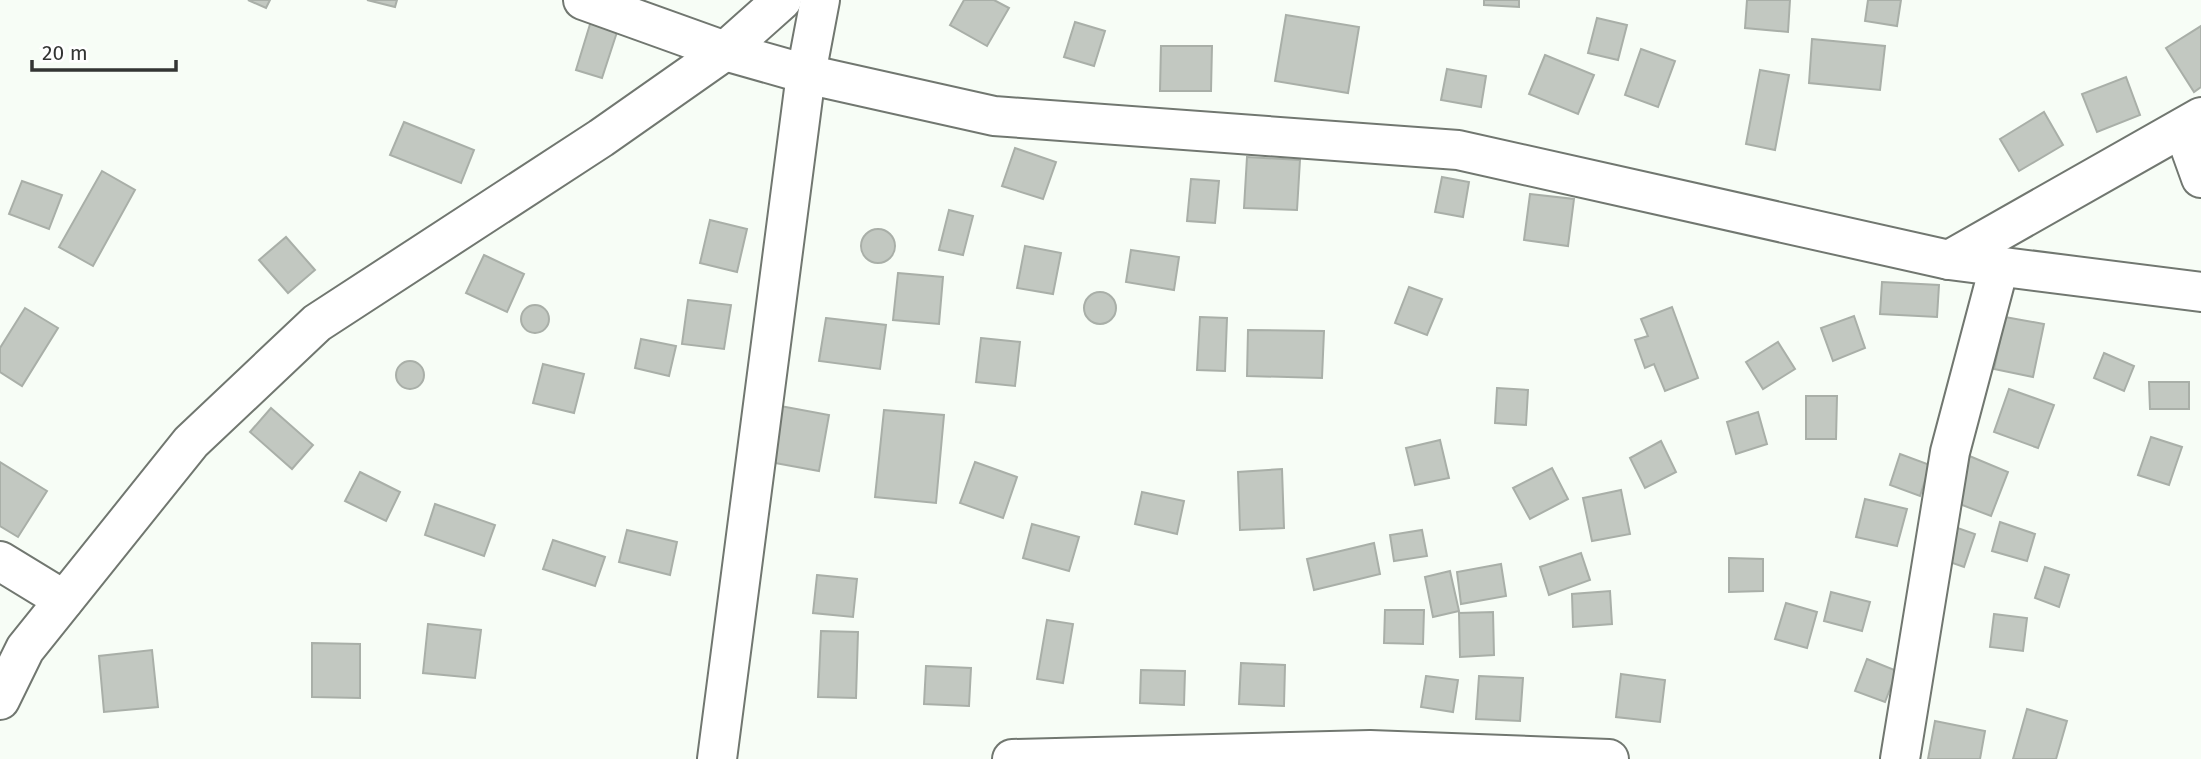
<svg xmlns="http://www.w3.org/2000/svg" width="2201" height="759" viewBox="0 0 2201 759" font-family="'Fira Sans',sans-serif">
	<rect width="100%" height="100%" fill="#f7fdf6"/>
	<g fill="#c2c8c1" stroke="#a9afa8" stroke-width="2">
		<path d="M 248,0 L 270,0 L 266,8 Z"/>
		<path d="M 367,0 L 397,0 L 395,7 Z"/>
		<path d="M 964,0 L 994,0 L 1009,8 L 987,46 L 950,25 Z"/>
		<path d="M 1484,0 L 1519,0 L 1519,7 L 1484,5 Z"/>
		<path d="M 1747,0 L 1790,0 L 1788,32 L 1745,28 Z"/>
		<path d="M 1868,0 L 1901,0 L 1897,26 L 1865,21 Z"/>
		<path d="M 1286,15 L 1359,27 L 1348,93 L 1275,81 Z"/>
		<path d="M 1597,18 L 1627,25 L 1618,60 L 1588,53 Z"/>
		<path d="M 591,21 L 618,29 L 602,78 L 576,70 Z"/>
		<path d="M 1075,22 L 1105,31 L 1094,66 L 1064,57 Z"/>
		<path d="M 2201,26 L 2201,87 L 2194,92 L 2166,48 Z"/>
		<path d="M 1812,39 L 1885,46 L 1880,90 L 1809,83 Z"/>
		<path d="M 1161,46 L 1212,46 L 1211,91 L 1160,91 Z"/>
		<path d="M 1641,49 L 1675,61 L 1658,107 L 1625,95 Z"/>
		<path d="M 1545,55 L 1594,75 L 1578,114 L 1529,94 Z"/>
		<path d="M 1447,69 L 1486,76 L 1481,107 L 1441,100 Z"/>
		<path d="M 1760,70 L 1789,75 L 1775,150 L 1746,144 Z"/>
		<path d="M 2126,77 L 2140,115 L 2097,132 L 2082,94 Z"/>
		<path d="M 2044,112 L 2063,145 L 2019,171 L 2000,139 Z"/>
		<path d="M 404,122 L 474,150 L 461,183 L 390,155 Z"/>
		<path d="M 1015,148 L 1056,162 L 1043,199 L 1002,186 Z"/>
		<path d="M 1247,157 L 1300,160 L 1297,210 L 1244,208 Z"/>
		<path d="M 102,171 L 135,190 L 93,266 L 59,247 Z"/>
		<path d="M 1442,177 L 1469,182 L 1463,217 L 1435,212 Z"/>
		<path d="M 1191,179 L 1219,181 L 1215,223 L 1187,221 Z"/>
		<path d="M 22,181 L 62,195 L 49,229 L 9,214 Z"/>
		<path d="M 1530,194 L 1574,199 L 1568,246 L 1524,240 Z"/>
		<path d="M 949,210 L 973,216 L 963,255 L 939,250 Z"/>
		<path d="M 710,220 L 747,229 L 737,272 L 700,263 Z"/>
		<circle cx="878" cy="246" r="17"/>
		<path d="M 286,237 L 315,270 L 288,293 L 259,260 Z"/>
		<path d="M 1025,246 L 1061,253 L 1053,294 L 1017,288 Z"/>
		<path d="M 1131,250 L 1179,257 L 1174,290 L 1126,282 Z"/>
		<path d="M 484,255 L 524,274 L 507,312 L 466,293 Z"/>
		<path d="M 898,273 L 943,277 L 939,324 L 893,320 Z"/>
		<path d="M 1882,282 L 1939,285 L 1937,317 L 1880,314 Z"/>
		<path d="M 1409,287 L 1442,299 L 1427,335 L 1395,323 Z"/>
		<circle cx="1100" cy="308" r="16"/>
		<path d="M 688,300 L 731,305 L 724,349 L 682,344 Z"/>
		<circle cx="535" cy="319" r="14"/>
		<path d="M 1672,307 L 1698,378 L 1665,391 L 1654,364 L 1645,368 L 1635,340 L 1648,336 L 1641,319 Z"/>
		<path d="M 25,308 L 58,328 L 22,386 L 0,372 L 0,348 Z"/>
		<path d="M 1854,316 L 1865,348 L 1833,361 L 1821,328 Z"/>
		<path d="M 1200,317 L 1227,318 L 1225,371 L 1197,370 Z"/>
		<path d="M 2005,317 L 2044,324 L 2033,377 L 1994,369 Z"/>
		<path d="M 826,318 L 886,325 L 880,369 L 819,361 Z"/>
		<path d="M 1248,330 L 1324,331 L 1322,378 L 1247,376 Z"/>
		<path d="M 981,338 L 1020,342 L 1015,386 L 976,382 Z"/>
		<path d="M 641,339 L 676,346 L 669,376 L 635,368 Z"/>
		<path d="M 1778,342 L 1795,369 L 1763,389 L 1746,362 Z"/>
		<path d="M 2104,353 L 2134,366 L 2124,391 L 2094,378 Z"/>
		<circle cx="410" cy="375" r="14"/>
		<path d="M 543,364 L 584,374 L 574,413 L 533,403 Z"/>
		<path d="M 2149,382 L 2189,382 L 2189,409 L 2150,409 Z"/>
		<path d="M 1497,388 L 1528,390 L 1526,425 L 1495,423 Z"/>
		<path d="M 2009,389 L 2054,405 L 2038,448 L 1994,432 Z"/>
		<path d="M 1806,396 L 1837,396 L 1836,439 L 1806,439 Z"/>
		<path d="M 775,405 L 829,415 L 819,471 L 764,461 Z"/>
		<path d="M 271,408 L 313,445 L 292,469 L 250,432 Z"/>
		<path d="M 884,410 L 944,415 L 936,503 L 875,497 Z"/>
		<path d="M 1758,412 L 1767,444 L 1736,454 L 1727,422 Z"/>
		<path d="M 2151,437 L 2182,447 L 2169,485 L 2138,475 Z"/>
		<path d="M 1440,440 L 1449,478 L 1415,485 L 1406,448 Z"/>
		<path d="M 1661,441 L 1676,472 L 1645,488 L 1630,458 Z"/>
		<path d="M 1900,454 L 1930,465 L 1920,496 L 1890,485 Z"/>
		<path d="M 1967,455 L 2008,472 L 1991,516 L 1949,500 Z"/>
		<path d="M 0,462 L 47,491 L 18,537 L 0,526 Z"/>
		<path d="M 975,462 L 1017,477 L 1003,518 L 960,503 Z"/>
		<path d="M 1552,468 L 1568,499 L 1530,519 L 1513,488 Z"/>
		<path d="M 1282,469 L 1284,528 L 1240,530 L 1238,472 Z"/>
		<path d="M 360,472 L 400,492 L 386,521 L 345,501 Z"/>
		<path d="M 1621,490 L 1630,534 L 1592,541 L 1583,498 Z"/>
		<path d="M 1142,492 L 1184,501 L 1177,534 L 1135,524 Z"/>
		<path d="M 1865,499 L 1907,509 L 1897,546 L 1856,537 Z"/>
		<path d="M 435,504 L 495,525 L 484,556 L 425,535 Z"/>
		<path d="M 2000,522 L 2035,534 L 2027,561 L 1992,551 Z"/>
		<path d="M 1032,524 L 1079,537 L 1069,571 L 1023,558 Z"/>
		<path d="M 1949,525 L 1975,534 L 1964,567 L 1938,558 Z"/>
		<path d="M 627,530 L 677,542 L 670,575 L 619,562 Z"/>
		<path d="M 1422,530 L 1427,556 L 1394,561 L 1390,535 Z"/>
		<path d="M 553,540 L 605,557 L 595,586 L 543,569 Z"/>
		<path d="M 1374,543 L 1380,574 L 1314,590 L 1307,559 Z"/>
		<path d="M 1581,553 L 1590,580 L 1549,595 L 1540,567 Z"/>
		<path d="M 1729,558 L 1763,559 L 1763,591 L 1729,592 Z"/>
		<path d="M 1501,564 L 1506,596 L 1461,604 L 1457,572 Z"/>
		<path d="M 2045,567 L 2069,575 L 2059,607 L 2035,598 Z"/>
		<path d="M 1450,571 L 1459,611 L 1433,617 L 1425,577 Z"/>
		<path d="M 817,575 L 857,579 L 853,617 L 813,613 Z"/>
		<path d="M 1610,591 L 1612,624 L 1573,627 L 1572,594 Z"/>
		<path d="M 1831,592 L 1870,602 L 1862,631 L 1824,621 Z"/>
		<path d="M 1786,603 L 1817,612 L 1807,648 L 1775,639 Z"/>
		<path d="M 1385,610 L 1424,610 L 1423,644 L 1384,643 Z"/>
		<path d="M 1493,612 L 1494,655 L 1460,657 L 1459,613 Z"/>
		<path d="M 1994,614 L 2027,618 L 2023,651 L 1990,647 Z"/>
		<path d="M 1047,620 L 1073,624 L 1063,683 L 1037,679 Z"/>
		<path d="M 428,624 L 481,630 L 475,678 L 423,673 Z"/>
		<path d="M 821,631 L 858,632 L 856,698 L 818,697 Z"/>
		<path d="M 312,643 L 360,644 L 360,698 L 312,697 Z"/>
		<path d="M 152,650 L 158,707 L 104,712 L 99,656 Z"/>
		<path d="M 1867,659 L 1897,671 L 1885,702 L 1855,691 Z"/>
		<path d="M 1241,663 L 1285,665 L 1284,706 L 1239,704 Z"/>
		<path d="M 926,666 L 971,668 L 969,706 L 924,704 Z"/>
		<path d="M 1141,670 L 1185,671 L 1184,705 L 1140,703 Z"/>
		<path d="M 1621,674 L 1665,680 L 1660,722 L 1616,717 Z"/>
		<path d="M 1426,676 L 1458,680 L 1453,712 L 1421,707 Z"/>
		<path d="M 1479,676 L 1523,678 L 1520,721 L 1476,719 Z"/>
		<path d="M 2027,709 L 2067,721 L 2056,759 L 2013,759 Z"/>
		<path d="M 1935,721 L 1985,731 L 1980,759 L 1928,759 Z"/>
	</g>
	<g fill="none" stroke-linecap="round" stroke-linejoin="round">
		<g stroke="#717770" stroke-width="42">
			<g id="minor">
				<path d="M 583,0 L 725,51 L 806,74 L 994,116 L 1458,150 L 1949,260 L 2201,292"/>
				<path d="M 2183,128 L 2201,178"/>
				<path d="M 1949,260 L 2201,117"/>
				<path d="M 0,561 L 64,600"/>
				<path d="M 0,700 L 25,649 L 191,442 L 317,323 L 601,138 L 725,51 L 782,0"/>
				<path d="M 717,759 L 806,74 L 820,0"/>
				<path d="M 1012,759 L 1370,750 L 1609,759"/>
				<path d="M 1900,759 L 1950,452 L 1999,267"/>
			</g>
		</g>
		<use href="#minor" stroke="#fff" stroke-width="38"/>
	</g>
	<path d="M32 60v10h144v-10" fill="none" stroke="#333533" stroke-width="3.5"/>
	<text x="42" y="60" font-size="21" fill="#333533" stroke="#ffffff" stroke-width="5" paint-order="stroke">20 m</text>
</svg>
